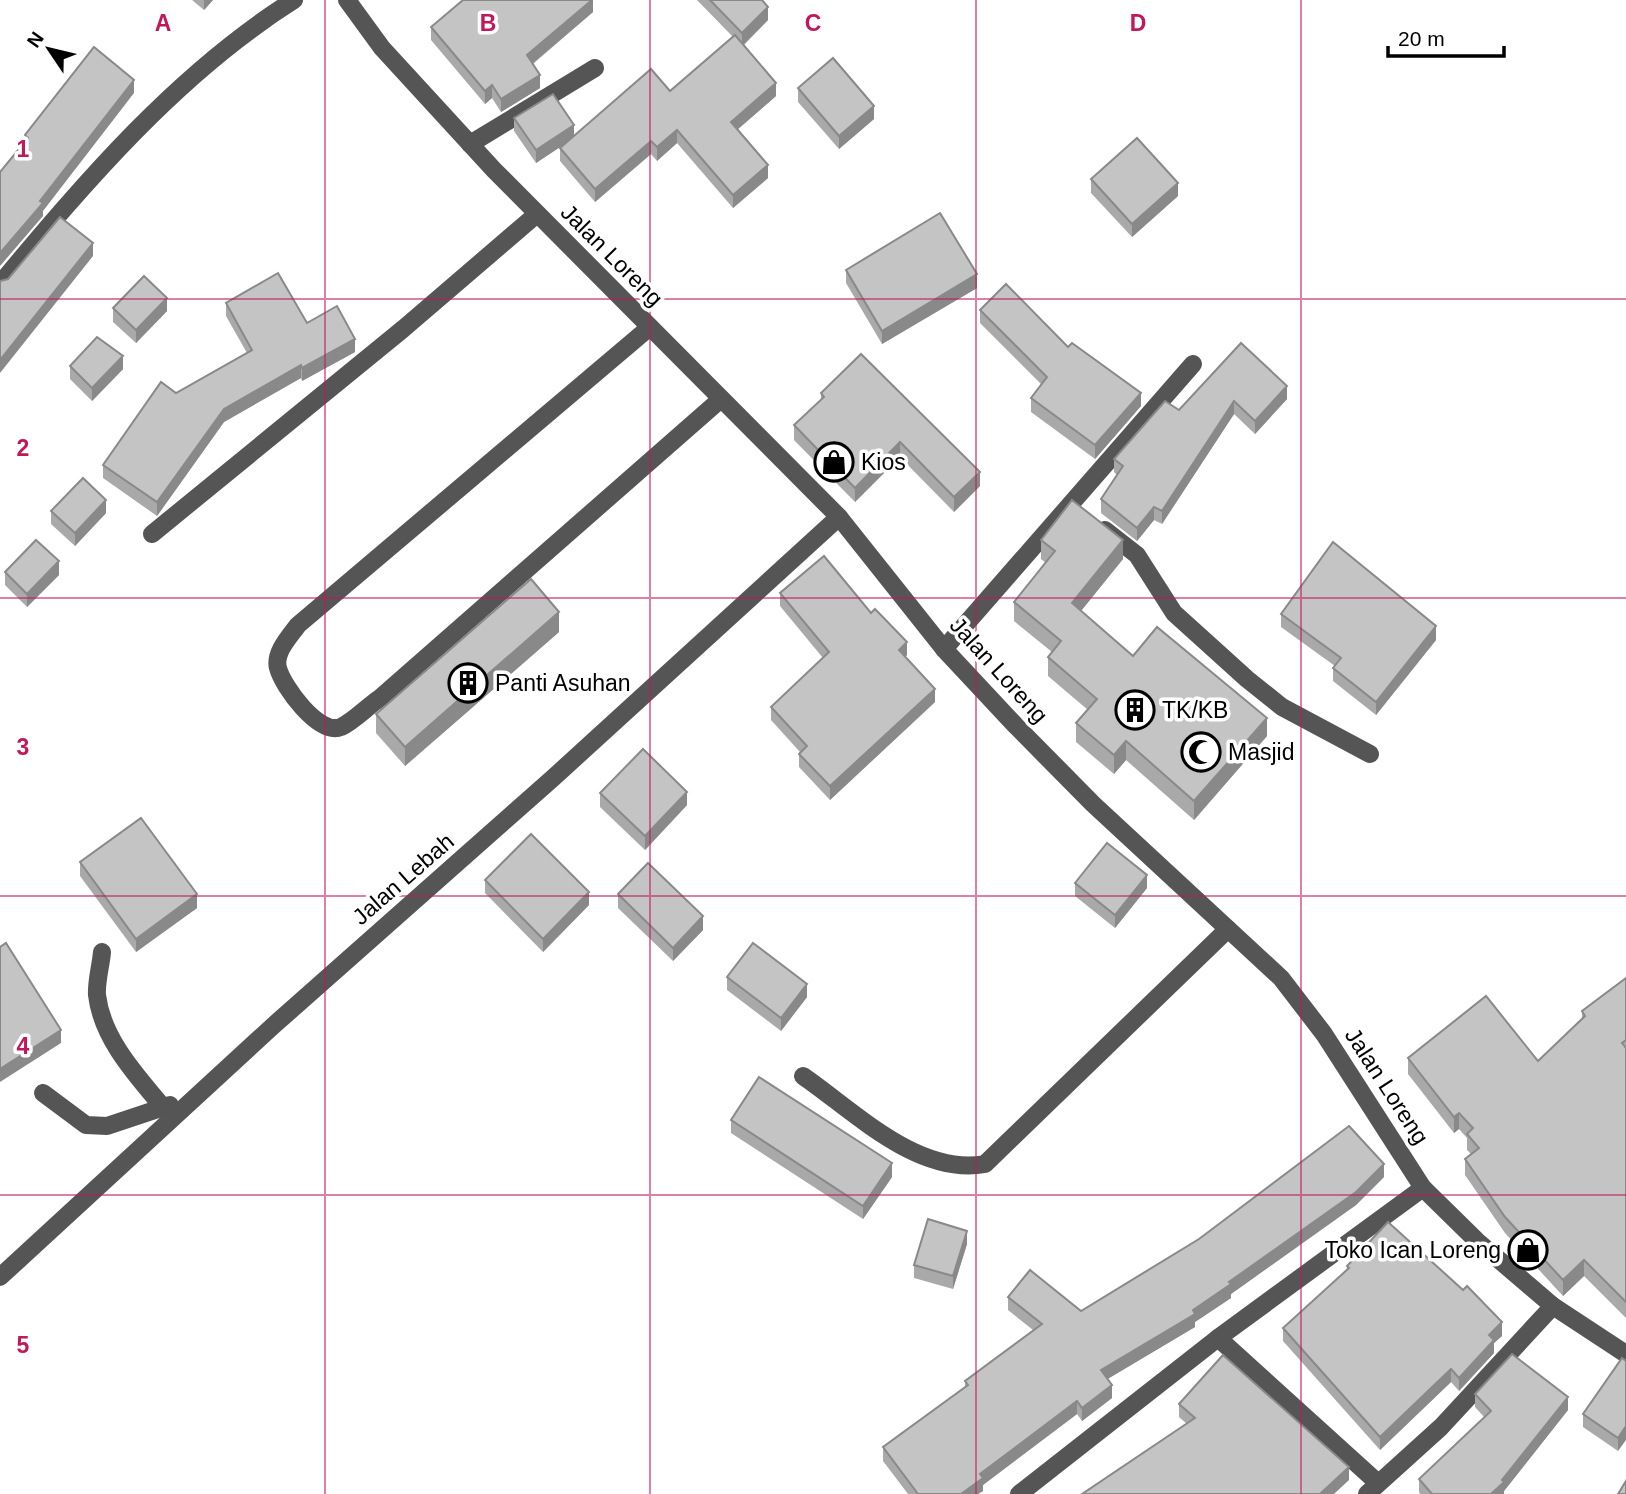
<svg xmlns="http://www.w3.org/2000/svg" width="1626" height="1494" viewBox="0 0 1626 1494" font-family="Helvetica,sans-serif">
	<rect width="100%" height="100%" fill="#fff"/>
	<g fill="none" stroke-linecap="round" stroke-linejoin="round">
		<g stroke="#555" stroke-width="18">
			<path d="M 347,0 L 382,48 L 494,170 L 839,517 L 944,649 L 1016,726 L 1093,804 L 1281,978 L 1324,1034 L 1423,1188 L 1477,1241 L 1553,1306 L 1626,1354"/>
			<path d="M 470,144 L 595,68"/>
			<path d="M 0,284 C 87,180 178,73 294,0"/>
			<path d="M 650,327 L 298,625 C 289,637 274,653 278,668 C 283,687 319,736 341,727 C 354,721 368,706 380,698 L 721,399"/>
			<path d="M 1105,530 L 1137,555 L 1174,613 L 1247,679 L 1282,707 L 1370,754"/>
			<path d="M 152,534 L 403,329 L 537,214"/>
			<path d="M 944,649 L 1193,364"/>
			<path d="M 102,952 C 101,965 96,982 97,995 C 102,1038 135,1074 162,1106"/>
			<path d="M 803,1076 C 855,1112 918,1176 985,1164 L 1228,929"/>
			<path d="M 43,1093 L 86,1125 L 107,1126 L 170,1105"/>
			<path d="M 0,1277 L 274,1025 L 553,778 L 839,517"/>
			<path d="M 1218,1338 L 1378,1483"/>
			<path d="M 1019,1494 L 1218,1338 L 1423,1188"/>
			<path d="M 1367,1494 L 1441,1427 L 1553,1306"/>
		</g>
	</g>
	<g fill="#a9a9a9">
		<path d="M 192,0 L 213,0 L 204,10 Z"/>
		<path d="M 593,0 L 593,12 L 533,64 L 540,88 L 501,112 L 492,98 L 485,104 L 431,40 L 431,27 Z"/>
		<path d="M 697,0 L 762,0 L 768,20 L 744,45 L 776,96 L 737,130 L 768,178 L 733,208 L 677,143 L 657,161 L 651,154 L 595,202 L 560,161 L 560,148 L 564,144 L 536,163 L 514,131 L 514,118 L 574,136 L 670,91 L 733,37 Z"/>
		<path d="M 798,88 L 874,119 L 839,149 L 798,102 Z"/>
		<path d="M 1091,179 L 1178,196 L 1132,237 L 1091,193 Z"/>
		<path d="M 846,270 L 977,288 L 882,344 L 846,283 Z"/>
		<path d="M 226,303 L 307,323 L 355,352 L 302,381 L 301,378 L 224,422 L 157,516 L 103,478 L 103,465 L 176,393 L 247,353 L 226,316 Z"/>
		<path d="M 113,308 L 167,311 L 136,343 L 113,322 Z"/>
		<path d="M 980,310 L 1068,347 L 1141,406 L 1095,459 L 1031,412 L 1031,398 L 1041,384 L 980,323 Z"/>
		<path d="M 1241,343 L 1287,399 L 1255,434 L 1234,414 L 1162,524 L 1154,520 L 1137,541 L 1101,513 L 1101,499 L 1117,475 L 1114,472 L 1114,459 L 1179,410 Z"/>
		<path d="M 70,366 L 123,369 L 92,401 L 70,379 Z"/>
		<path d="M 821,393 L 980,486 L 954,512 L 900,457 L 855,502 L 794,440 L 794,425 L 821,400 Z"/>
		<path d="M 51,511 L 106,513 L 75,546 L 51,524 Z"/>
		<path d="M 1041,540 L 1123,559 L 1081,611 L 1133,656 L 1267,736 L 1194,820 L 1126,760 L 1114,774 L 1076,742 L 1076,723 L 1088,710 L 1048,676 L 1048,657 L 1052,652 L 1014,621 L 1014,602 L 1046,563 L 1041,559 Z"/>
		<path d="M 5,572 L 59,575 L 27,607 L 5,585 Z"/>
		<path d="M 780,593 L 871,613 L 907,655 L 905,657 L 935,702 L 830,800 L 799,767 L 799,754 L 800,752 L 771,720 L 771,707 L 823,658 L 780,606 Z"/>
		<path d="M 1281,614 L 1436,640 L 1376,715 L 1333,681 L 1333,668 L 1335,666 L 1281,627 Z"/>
		<path d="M 559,632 L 405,766 L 376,733 L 376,714 Z"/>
		<path d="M 600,793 L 687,805 L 645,850 L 600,807 Z"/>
		<path d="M 80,862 L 197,908 L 136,952 L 80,876 Z"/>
		<path d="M 485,880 L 589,905 L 543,952 L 485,893 Z"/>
		<path d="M 1075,883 L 1147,888 L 1115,928 L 1075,896 Z"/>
		<path d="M 618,894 L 703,930 L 673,961 L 618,908 Z"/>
		<path d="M 727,977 L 807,997 L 781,1031 L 727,990 Z"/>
		<path d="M 1626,978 L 1626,1318 L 1584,1276 L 1563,1296 L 1505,1233 L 1465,1175 L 1465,1159 L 1471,1154 L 1467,1150 L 1467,1138 L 1459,1129 L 1454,1133 L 1408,1074 L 1408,1058 L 1538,1061 L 1582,1020 L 1582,1011 Z"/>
		<path d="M 731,1120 L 892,1177 L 863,1219 L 731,1133 Z"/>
		<path d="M 1384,1177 L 1356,1205 L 1231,1294 L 1231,1298 L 1195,1322 L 1195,1327 L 1107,1379 L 1112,1398 L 1082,1421 L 1077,1414 L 983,1485 L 983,1491 L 978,1494 L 908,1494 L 883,1461 L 883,1447 L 965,1388 L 965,1381 L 1033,1330 L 1008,1310 L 1008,1297 L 1081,1311 Z"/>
		<path d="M 967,1244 L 953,1289 L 914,1278 L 914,1265 Z"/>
		<path d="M 1347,1266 L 1502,1336 L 1494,1343 L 1494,1353 L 1459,1391 L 1451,1382 L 1380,1450 L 1283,1341 L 1283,1328 L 1347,1269 Z"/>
		<path d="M 1622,1358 L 1618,1451 L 1583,1427 L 1583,1414 Z"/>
		<path d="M 1475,1394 L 1568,1410 L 1504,1491 L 1504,1494 L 1420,1494 L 1419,1492 L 1419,1479 L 1484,1417 L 1475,1407 Z"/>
		<path d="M 1179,1404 L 1349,1480 L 1187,1424 L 1179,1417 Z"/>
	</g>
	<g fill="#898989">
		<path d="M 204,0 L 213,0 L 204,10 Z"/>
		<path d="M 592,0 L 593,0 L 593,12 L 527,68 L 527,55 Z"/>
		<path d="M 768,7 L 768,20 L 742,46 L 742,33 Z"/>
		<path d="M 540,75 L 540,88 L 501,112 L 501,99 Z"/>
		<path d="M 134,80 L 134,93 L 43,211 L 43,216 L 0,266 L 0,253 Z"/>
		<path d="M 776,83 L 776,96 L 731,135 L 731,122 Z"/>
		<path d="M 492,85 L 492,98 L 485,104 L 485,91 Z"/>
		<path d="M 874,106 L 874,119 L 839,149 L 839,136 Z"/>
		<path d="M 574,125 L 574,138 L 536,163 L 536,150 Z"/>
		<path d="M 677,130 L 677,143 L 657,161 L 657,147 Z"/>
		<path d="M 651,141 L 651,154 L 595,202 L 595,189 Z"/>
		<path d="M 768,165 L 768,178 L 733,208 L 733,195 Z"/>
		<path d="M 1178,183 L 1178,196 L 1132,237 L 1132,224 Z"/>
		<path d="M 93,243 L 93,256 L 0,373 L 0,360 Z"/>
		<path d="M 977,274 L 977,288 L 882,344 L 882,331 Z"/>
		<path d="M 167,298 L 167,311 L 136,343 L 136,330 Z"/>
		<path d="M 355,339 L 355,352 L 302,381 L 302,368 Z"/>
		<path d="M 123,356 L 123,369 L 92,401 L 92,388 Z"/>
		<path d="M 301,365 L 301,378 L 224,422 L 157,516 L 157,502 L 224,409 Z"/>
		<path d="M 1287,386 L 1287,399 L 1255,434 L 1255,421 Z"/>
		<path d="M 1141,393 L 1141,406 L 1095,459 L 1095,445 Z"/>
		<path d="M 1234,401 L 1234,414 L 1162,524 L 1162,511 Z"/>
		<path d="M 900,442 L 900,457 L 855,502 L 855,488 Z"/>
		<path d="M 980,472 L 980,486 L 954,512 L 954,497 Z"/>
		<path d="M 106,500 L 106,513 L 75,546 L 75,533 Z"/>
		<path d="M 1154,507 L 1154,520 L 1137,541 L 1137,528 Z"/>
		<path d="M 1123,540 L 1123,559 L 1072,622 L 1072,603 Z"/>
		<path d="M 59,561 L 59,575 L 27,607 L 27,594 Z"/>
		<path d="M 559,612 L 559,632 L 405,766 L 405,747 Z"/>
		<path d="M 1436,626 L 1436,640 L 1376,715 L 1376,702 Z"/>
		<path d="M 907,642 L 907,655 L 899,663 L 899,650 Z"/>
		<path d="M 935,689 L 935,702 L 830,800 L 830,786 Z"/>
		<path d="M 1267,718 L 1267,736 L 1194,820 L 1194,801 Z"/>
		<path d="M 1126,741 L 1126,760 L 1114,774 L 1114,755 Z"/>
		<path d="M 687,792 L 687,805 L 645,850 L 645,836 Z"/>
		<path d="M 1147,875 L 1147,888 L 1115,928 L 1115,915 Z"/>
		<path d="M 589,892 L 589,905 L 543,952 L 543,939 Z"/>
		<path d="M 197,894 L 197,908 L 136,952 L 136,939 Z"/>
		<path d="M 703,916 L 703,930 L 673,961 L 673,948 Z"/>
		<path d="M 807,984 L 807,997 L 781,1031 L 781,1018 Z"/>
		<path d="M 61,1030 L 61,1043 L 0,1082 L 0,1069 Z"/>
		<path d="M 1459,1113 L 1459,1129 L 1454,1133 L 1454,1117 Z"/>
		<path d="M 892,1163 L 892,1177 L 863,1219 L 863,1206 Z"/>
		<path d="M 1384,1164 L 1384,1177 L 1356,1205 L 1231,1294 L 1231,1298 L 1195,1322 L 1195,1327 L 1101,1383 L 1101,1370 L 1193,1310 Z"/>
		<path d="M 967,1231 L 967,1244 L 953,1289 L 953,1276 Z"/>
		<path d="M 1584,1260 L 1584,1276 L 1563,1296 L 1563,1280 Z"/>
		<path d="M 1502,1322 L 1502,1336 L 1494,1343 L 1494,1353 L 1459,1391 L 1459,1378 L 1489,1335 Z"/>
		<path d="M 1451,1369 L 1451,1382 L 1380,1450 L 1380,1437 Z"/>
		<path d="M 1112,1385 L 1112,1398 L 1082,1421 L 1082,1408 Z"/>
		<path d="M 1568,1397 L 1568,1410 L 1504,1491 L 1504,1494 L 1491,1494 Z"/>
		<path d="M 1077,1401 L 1077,1414 L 983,1485 L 983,1491 L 978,1494 L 961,1494 L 980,1474 Z"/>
		<path d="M 1626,1426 L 1626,1440 L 1618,1451 L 1618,1438 Z"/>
		<path d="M 1349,1467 L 1349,1480 L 1334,1494 L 1320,1494 Z"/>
	</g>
	<g fill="#c4c4c4" stroke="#898989" stroke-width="2">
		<path d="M 463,0 L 592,0 L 527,55 L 540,75 L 501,99 L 492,85 L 485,91 L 431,27 Z"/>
		<path d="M 710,0 L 762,0 L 768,7 L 742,33 Z"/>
		<path d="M 735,35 L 776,83 L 731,122 L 768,165 L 733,195 L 677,130 L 657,147 L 651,141 L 595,189 L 560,148 L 651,69 L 670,91 Z"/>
		<path d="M 94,47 L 134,80 L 40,201 L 43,203 L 0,253 L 0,172 L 28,138 L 25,135 Z"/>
		<path d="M 833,58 L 874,106 L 839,136 L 798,88 Z"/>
		<path d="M 553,94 L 574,125 L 536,150 L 514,118 Z"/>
		<path d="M 1137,138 L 1178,183 L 1132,224 L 1091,179 Z"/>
		<path d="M 940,213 L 977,274 L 882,331 L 846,270 Z"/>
		<path d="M 60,217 L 93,243 L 0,360 L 0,281 L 8,279 Z"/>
		<path d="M 278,273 L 307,323 L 337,306 L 355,339 L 302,368 L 301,365 L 224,409 L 157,502 L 103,465 L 161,382 L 176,393 L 252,350 L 226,303 Z"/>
		<path d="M 144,276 L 167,298 L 136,330 L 113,308 Z"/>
		<path d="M 1006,284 L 1068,347 L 1072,343 L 1141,393 L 1095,445 L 1031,398 L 1047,377 L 980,310 Z"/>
		<path d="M 97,337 L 123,356 L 92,388 L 70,366 Z"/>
		<path d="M 1241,343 L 1287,386 L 1255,421 L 1234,401 L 1162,511 L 1154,507 L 1137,528 L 1101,499 L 1123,466 L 1114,459 L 1165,401 L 1179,410 Z"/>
		<path d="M 861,354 L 980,472 L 954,497 L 900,442 L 855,488 L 794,425 L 824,397 L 821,393 Z"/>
		<path d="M 83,478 L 106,500 L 75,533 L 51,511 Z"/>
		<path d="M 1072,500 L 1123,540 L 1072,603 L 1133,656 L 1157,627 L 1267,718 L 1194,801 L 1126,741 L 1114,755 L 1076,723 L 1097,699 L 1048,657 L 1061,641 L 1014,602 L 1055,551 L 1041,540 Z"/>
		<path d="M 36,540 L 59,561 L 27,594 L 5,572 Z"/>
		<path d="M 1333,542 L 1436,626 L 1376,702 L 1333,668 L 1341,658 L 1281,614 Z"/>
		<path d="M 824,556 L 871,613 L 875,609 L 907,642 L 899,650 L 935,689 L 830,786 L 799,754 L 807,746 L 771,707 L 829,652 L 780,593 Z"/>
		<path d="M 531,579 L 559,612 L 405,747 L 376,714 Z"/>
		<path d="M 643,749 L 687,792 L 645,836 L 600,793 Z"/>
		<path d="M 141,818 L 197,894 L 136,939 L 80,862 Z"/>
		<path d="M 531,834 L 589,892 L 543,939 L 485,880 Z"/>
		<path d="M 1107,843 L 1147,875 L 1115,915 L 1075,883 Z"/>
		<path d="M 648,863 L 703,916 L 673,948 L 618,894 Z"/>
		<path d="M 6,943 L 61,1030 L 0,1069 L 0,947 Z"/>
		<path d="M 753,943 L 807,984 L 781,1018 L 727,977 Z"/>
		<path d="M 1626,978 L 1626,1040 L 1622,1043 L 1626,1048 L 1626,1302 L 1584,1260 L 1563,1280 L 1505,1217 L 1465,1159 L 1479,1148 L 1467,1134 L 1473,1128 L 1459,1113 L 1454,1117 L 1408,1058 L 1486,996 L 1538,1061 L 1585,1016 L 1582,1011 Z"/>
		<path d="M 759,1077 L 892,1163 L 863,1206 L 731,1120 Z"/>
		<path d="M 1349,1126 L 1384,1164 L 1356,1192 L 1229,1282 L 1231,1284 L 1193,1310 L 1195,1314 L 1101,1370 L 1112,1385 L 1082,1408 L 1077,1401 L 980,1474 L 983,1478 L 961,1494 L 918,1494 L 883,1447 L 968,1385 L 965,1381 L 1042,1324 L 1008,1297 L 1030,1270 L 1081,1311 L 1199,1239 Z"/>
		<path d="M 928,1219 L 967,1231 L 953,1276 L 914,1265 Z"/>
		<path d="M 1388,1222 L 1463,1290 L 1467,1286 L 1502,1322 L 1489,1335 L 1494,1340 L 1459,1378 L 1451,1369 L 1380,1437 L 1283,1328 L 1349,1268 L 1347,1266 Z"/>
		<path d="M 1512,1354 L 1568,1397 L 1502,1480 L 1504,1482 L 1491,1494 L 1432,1494 L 1419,1479 L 1491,1411 L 1475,1394 Z"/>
		<path d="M 1223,1355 L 1349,1467 L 1320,1494 L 1082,1494 L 1195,1418 L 1179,1404 Z"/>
		<path d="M 1622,1358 L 1626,1361 L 1626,1426 L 1618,1438 L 1583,1414 Z"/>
		<path d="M 1626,1481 L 1626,1494 L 1618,1494 Z"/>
	</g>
	<path fill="none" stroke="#c2185b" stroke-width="2" stroke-opacity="0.55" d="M 325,0 L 325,1494M 650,0 L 650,1494M 976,0 L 976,1494M 1301,0 L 1301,1494M 0,299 L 1626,299M 0,598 L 1626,598M 0,896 L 1626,896M 0,1195 L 1626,1195"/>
	<defs>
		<g id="shop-ring" transform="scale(2.0125)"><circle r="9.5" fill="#fff" stroke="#000" stroke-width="1.5"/><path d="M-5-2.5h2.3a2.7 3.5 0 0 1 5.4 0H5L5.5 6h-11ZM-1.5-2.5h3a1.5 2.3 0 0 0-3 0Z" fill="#000"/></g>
		<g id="building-ring" transform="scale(2.0125)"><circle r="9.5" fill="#fff" stroke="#000" stroke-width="1.5"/><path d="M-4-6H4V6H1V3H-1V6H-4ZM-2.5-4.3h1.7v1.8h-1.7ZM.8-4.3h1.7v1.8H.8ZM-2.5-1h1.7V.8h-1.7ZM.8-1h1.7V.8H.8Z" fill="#000"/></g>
		<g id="mosque-ring" transform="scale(2.0125)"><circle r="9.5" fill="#fff" stroke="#000" stroke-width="1.5"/><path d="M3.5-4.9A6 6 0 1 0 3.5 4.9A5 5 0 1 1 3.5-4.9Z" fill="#000"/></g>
	</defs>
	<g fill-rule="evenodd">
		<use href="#shop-ring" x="834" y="462"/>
		<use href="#building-ring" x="468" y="683"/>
		<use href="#building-ring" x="1135" y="710"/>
		<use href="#mosque-ring" x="1201" y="752"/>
		<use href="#shop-ring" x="1528" y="1250"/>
	</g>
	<g text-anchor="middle" stroke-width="7" stroke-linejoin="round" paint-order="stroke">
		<g font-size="23" fill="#000" stroke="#fff">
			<text transform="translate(612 255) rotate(45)" y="8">Jalan Loreng</text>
			<text transform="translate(999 670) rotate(48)" y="8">Jalan Loreng</text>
			<text transform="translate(403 879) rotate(-41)" y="8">Jalan Lebah</text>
			<text transform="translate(1387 1086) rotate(57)" y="8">Jalan Loreng</text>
		</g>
		<g font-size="23" fill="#000" stroke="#fff" text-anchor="start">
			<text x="861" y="470">Kios</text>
			<text x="495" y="691">Panti Asuhan</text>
			<text x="1162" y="718">TK/KB</text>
			<text x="1228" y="760">Masjid</text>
			<text x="1501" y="1258" text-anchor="end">Toko Ican Loreng</text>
		</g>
	</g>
	<g font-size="23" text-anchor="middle" font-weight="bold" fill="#c2185b" stroke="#fff" stroke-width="7" stroke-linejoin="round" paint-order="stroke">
		<text x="163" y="31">A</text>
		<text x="488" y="31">B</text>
		<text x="813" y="31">C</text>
		<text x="1138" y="31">D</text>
		<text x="23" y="157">1</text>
		<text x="23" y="456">2</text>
		<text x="23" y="755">3</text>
		<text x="23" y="1054">4</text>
		<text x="23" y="1353">5</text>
	</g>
	<g transform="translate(49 49) rotate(305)" stroke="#ffffff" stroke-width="5" paint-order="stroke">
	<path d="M0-5L12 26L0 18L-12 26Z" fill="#000000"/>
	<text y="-10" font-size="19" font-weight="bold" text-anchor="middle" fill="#000000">N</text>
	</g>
	<path d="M1388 46v10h116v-10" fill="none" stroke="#000000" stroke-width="3.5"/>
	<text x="1398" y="46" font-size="21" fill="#000000" stroke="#ffffff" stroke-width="5" paint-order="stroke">20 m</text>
</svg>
